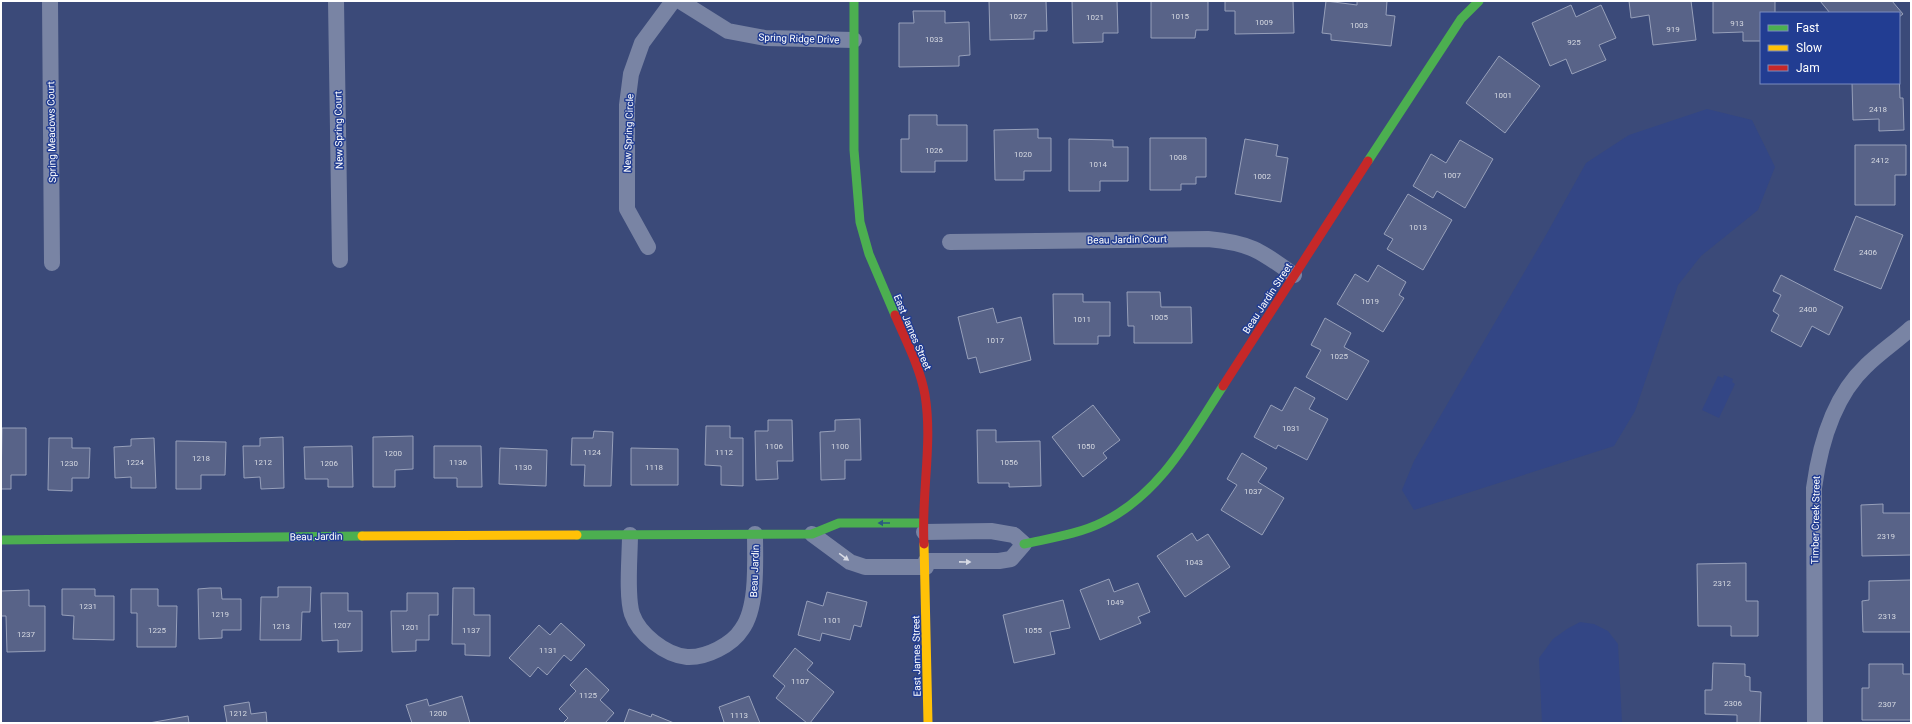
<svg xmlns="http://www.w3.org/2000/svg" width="1912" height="724" viewBox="0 0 1912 724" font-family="Roboto,sans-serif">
	<rect width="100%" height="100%" fill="#3b4a79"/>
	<g fill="#334685">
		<path d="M 1707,109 L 1752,120 L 1775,167 L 1758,210 L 1701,256 L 1678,285 L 1635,411 L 1614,446 L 1414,510 L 1402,490 L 1414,461 L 1546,235 L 1586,163 L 1629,135 Z"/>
		<path d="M 1724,375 L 1733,379 L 1732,382 L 1735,384 L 1719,418 L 1702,410 L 1718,376 L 1723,378 Z"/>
		<path d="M 1580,622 L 1594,624 L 1608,631 L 1618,644 L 1622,723 L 1542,723 L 1539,658 L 1553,639 L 1567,629 Z"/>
	</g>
	<g fill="#586388" stroke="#97a0ba">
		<path d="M 989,1 L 1046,1 L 1047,31 L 1034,31 L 1034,39 L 990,40 Z"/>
		<path d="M 1072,1 L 1117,1 L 1118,33 L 1103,33 L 1103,42 L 1073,43 Z"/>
		<path d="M 1151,1 L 1208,1 L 1208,30 L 1196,30 L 1195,38 L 1151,38 Z"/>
		<path d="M 1225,1 L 1293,1 L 1294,33 L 1235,34 L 1235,11 L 1225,11 Z"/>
		<path d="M 1326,1 L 1357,5 L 1357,1 L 1387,1 L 1386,15 L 1395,16 L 1391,46 L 1331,40 L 1331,34 L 1322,33 Z"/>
		<path d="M 1629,1 L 1691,1 L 1696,40 L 1653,45 L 1649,15 L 1631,18 Z"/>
		<path d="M 1713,1 L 1775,1 L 1775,13 L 1761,13 L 1761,41 L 1743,41 L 1743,32 L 1713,33 Z"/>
		<path d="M 1820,1 L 1892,1 L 1903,14 L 1899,17 L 1899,13 L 1830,13 Z"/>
		<path d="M 1571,5 L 1576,17 L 1601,5 L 1616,38 L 1599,45 L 1606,60 L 1572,74 L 1566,59 L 1550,66 L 1532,23 Z"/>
		<path d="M 913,11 L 945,11 L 945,23 L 969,22 L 970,55 L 959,56 L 959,66 L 899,67 L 899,23 L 914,23 Z"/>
		<path d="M 1499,56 L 1540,86 L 1505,133 L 1466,103 Z"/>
		<path d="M 1899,69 L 1900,98 L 1903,98 L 1904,130 L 1879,131 L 1879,119 L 1853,120 L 1852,83 L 1899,83 Z"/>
		<path d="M 909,115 L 937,115 L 937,125 L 967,125 L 967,161 L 935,161 L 935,172 L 901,172 L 901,139 L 909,139 Z"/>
		<path d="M 1038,129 L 1038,138 L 1051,138 L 1051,171 L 1024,171 L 1024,180 L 995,180 L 994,130 Z"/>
		<path d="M 1150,138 L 1206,138 L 1206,177 L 1196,177 L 1196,184 L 1181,184 L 1181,190 L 1150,190 Z"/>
		<path d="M 1069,139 L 1113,140 L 1113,147 L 1128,147 L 1128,181 L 1100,181 L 1100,191 L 1069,191 Z"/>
		<path d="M 1245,139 L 1278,145 L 1276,156 L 1288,158 L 1281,202 L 1235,194 Z"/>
		<path d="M 1460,140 L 1493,159 L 1465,208 L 1437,191 L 1433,198 L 1413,186 L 1431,154 L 1446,163 Z"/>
		<path d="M 1855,145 L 1906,145 L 1906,175 L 1895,175 L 1895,205 L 1855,205 Z"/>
		<path d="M 1408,194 L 1452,220 L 1423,270 L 1387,249 L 1393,239 L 1384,234 Z"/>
		<path d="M 1856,216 L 1903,235 L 1881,289 L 1834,270 Z"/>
		<path d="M 1378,265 L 1406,282 L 1399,295 L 1404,298 L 1383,332 L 1337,304 L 1355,274 L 1368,282 Z"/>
		<path d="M 1781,275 L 1843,307 L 1829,335 L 1812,326 L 1801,347 L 1771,331 L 1779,315 L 1773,311 L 1781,295 L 1773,291 Z"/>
		<path d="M 1127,292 L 1160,292 L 1161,307 L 1191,307 L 1192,343 L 1134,343 L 1134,326 L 1128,326 Z"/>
		<path d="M 1053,294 L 1083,294 L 1083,302 L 1110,302 L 1110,336 L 1098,336 L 1098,344 L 1054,344 Z"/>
		<path d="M 993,308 L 997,323 L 1021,317 L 1031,360 L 980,373 L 976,357 L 968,359 L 958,317 Z"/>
		<path d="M 1325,318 L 1351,333 L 1344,347 L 1369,361 L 1347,400 L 1306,377 L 1321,350 L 1311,345 Z"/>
		<path d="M 1295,387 L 1315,398 L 1309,409 L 1328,419 L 1307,460 L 1278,445 L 1276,449 L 1254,437 L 1271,405 L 1282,411 Z"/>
		<path d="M 1093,405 L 1120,440 L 1103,453 L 1107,458 L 1083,477 L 1052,437 Z"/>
		<path d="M 860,419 L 861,460 L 845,460 L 845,479 L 821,480 L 820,432 L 835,431 L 835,420 Z"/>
		<path d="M 768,420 L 792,420 L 793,461 L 777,461 L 778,479 L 756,480 L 755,431 L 768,431 Z"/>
		<path d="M 706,426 L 730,426 L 730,438 L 743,438 L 743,486 L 721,485 L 721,466 L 705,465 Z"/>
		<path d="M 2,428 L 26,428 L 26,475 L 11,475 L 11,489 L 1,489 Z"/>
		<path d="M 977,430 L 996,430 L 996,442 L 1040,441 L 1041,486 L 1009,487 L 1009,483 L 978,483 Z"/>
		<path d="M 594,431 L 613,432 L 611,486 L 584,486 L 585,465 L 571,465 L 572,438 L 593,438 Z"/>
		<path d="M 413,436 L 413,469 L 395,470 L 395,487 L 373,487 L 373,437 Z"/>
		<path d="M 283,437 L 284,488 L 261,489 L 260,477 L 244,478 L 243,446 L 260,446 L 260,438 Z"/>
		<path d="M 49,438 L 72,438 L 72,448 L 90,448 L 89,478 L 72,478 L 72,491 L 48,490 Z"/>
		<path d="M 154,438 L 156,488 L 131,488 L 131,477 L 115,478 L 114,447 L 131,446 L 131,439 Z"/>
		<path d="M 176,441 L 226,442 L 225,475 L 201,475 L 201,489 L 176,489 Z"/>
		<path d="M 352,446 L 353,487 L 328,487 L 328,479 L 305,479 L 304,447 Z"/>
		<path d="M 434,446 L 481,446 L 482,487 L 457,487 L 457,478 L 434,478 Z"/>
		<path d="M 500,448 L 547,450 L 546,486 L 499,484 Z"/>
		<path d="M 631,448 L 678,449 L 678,485 L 631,485 Z"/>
		<path d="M 1242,453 L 1267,468 L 1258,482 L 1284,498 L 1262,535 L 1221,510 L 1237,485 L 1227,479 Z"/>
		<path d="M 1883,504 L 1883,513 L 1911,513 L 1911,555 L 1862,556 L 1861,505 Z"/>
		<path d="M 1192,533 L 1197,541 L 1208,534 L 1230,567 L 1185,597 L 1157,556 Z"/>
		<path d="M 1746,563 L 1746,601 L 1758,601 L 1758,636 L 1731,636 L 1731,626 L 1698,626 L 1697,564 Z"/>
		<path d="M 1109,579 L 1114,592 L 1138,583 L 1150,612 L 1138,617 L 1141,623 L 1100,640 L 1080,590 Z"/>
		<path d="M 1911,580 L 1911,632 L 1863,632 L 1862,601 L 1869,600 L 1869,581 Z"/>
		<path d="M 278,587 L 311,587 L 310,612 L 302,612 L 301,640 L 260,640 L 261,597 L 278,597 Z"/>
		<path d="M 210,588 L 221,588 L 222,599 L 241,599 L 241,630 L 222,630 L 222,638 L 199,639 L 198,589 Z"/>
		<path d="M 453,588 L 474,588 L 474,615 L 490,615 L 490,656 L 465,655 L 465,644 L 452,644 Z"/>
		<path d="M 62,589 L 95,589 L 95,596 L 114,596 L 114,640 L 73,639 L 74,616 L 62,615 Z"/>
		<path d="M 131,589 L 158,589 L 158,606 L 177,606 L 176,647 L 137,647 L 137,613 L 131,613 Z"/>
		<path d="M 29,590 L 29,606 L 45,606 L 45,651 L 7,652 L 6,616 L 1,616 L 1,591 Z"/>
		<path d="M 827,592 L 867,602 L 861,627 L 854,625 L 850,640 L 822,633 L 820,641 L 798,635 L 807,601 L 823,606 Z"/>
		<path d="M 321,593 L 348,593 L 348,611 L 362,611 L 362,651 L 338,652 L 338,640 L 322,641 Z"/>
		<path d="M 407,593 L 438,593 L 438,615 L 429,615 L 429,640 L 416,640 L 416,651 L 392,652 L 391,611 L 407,611 Z"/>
		<path d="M 1063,600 L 1070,628 L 1050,632 L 1055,654 L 1014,663 L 1003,615 Z"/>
		<path d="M 561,623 L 585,645 L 571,661 L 564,655 L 547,675 L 538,667 L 530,677 L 509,658 L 539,625 L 550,635 Z"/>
		<path d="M 795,648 L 813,663 L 807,670 L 834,692 L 810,723 L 807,723 L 776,698 L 785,686 L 773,676 Z"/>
		<path d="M 1713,663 L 1745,664 L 1745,676 L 1750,677 L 1750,691 L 1761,692 L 1760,723 L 1737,723 L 1737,715 L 1705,714 L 1705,690 L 1712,690 Z"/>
		<path d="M 1869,664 L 1903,664 L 1903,674 L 1911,674 L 1911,720 L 1862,720 L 1862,688 L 1869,688 Z"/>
		<path d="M 586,668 L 609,690 L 600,700 L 614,713 L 605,723 L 563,723 L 568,718 L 559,709 L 576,691 L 570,685 Z"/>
		<path d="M 462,696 L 470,723 L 412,723 L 406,705 L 427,699 L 429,706 Z"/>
		<path d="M 749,696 L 760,723 L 721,723 L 724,722 L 719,707 Z"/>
		<path d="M 249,702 L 251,714 L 266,712 L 267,723 L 227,723 L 224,706 Z"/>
		<path d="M 629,709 L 651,717 L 652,714 L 674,723 L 624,723 Z"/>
		<path d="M 188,716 L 189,723 L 149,723 Z"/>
	</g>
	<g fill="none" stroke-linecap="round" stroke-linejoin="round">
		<g stroke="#7984a4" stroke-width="16">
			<path d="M 50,1 L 52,263"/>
			<path d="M 336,1 L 340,260"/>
			<path d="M 680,1 L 728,31 L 765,38 L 854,40"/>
			<path d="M 950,242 L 1208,239 C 1251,243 1261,251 1294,275"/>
			<path d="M 648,247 L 627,209 L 627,105 L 631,74 L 642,43 L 673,1"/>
			<path d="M 924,532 L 991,531 L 1014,535 L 1024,544 L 1011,559 L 999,561 L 926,561"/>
			<path d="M 812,534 L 850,562 L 865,567 L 926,567"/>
			<path d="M 630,535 C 630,555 626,596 632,614 C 639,634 665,655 687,657 C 706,658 732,645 742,629 C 758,607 755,561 755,534"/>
			<path d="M 1815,723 L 1814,488 C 1820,444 1833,397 1866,366 C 1880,352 1897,341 1911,328"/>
		</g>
		<g stroke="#4caf50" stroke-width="9">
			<path d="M 854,1 L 854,150 L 860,222 L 869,254 L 895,315"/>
			<path d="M 1368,161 L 1461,19 L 1479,1"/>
			<path d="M 577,535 L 812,534 L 839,523 L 923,523"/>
			<path d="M 1,540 L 362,536"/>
			<path d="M 1024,544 C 1051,538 1079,534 1103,522 C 1160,494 1190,437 1223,386"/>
		</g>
		<g stroke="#ffc107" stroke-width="9">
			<path d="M 362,536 L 577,535"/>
			<path d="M 924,544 L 928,723"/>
		</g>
		<g stroke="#c62828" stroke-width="9">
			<path d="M 895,315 C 906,341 920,367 925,395 C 933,444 921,494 924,544"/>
			<path d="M 1223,386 L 1368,161"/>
		</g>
	</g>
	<defs><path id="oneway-solid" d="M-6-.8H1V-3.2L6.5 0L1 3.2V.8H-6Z"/></defs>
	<use fill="#2c5a82" href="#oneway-solid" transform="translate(884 523) rotate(180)"/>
	<g fill="#d7dae4">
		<use href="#oneway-solid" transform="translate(844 557) rotate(36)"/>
		<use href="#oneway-solid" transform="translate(965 562) rotate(1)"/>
	</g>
	<g text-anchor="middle" stroke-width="3" stroke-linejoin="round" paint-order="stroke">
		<g font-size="8" fill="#d5d8e1">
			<text x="1018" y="19">1027</text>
			<text x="1180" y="19">1015</text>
			<text x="1095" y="20">1021</text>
			<text x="1264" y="25">1009</text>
			<text x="1737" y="26">913</text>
			<text x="1359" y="28">1003</text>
			<text x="1673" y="32">919</text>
			<text x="934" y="42">1033</text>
			<text x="1574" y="45">925</text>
			<text x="1503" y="98">1001</text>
			<text x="1878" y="112">2418</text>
			<text x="934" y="153">1026</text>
			<text x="1023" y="157">1020</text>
			<text x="1178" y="160">1008</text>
			<text x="1880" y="163">2412</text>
			<text x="1098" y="167">1014</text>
			<text x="1452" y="178">1007</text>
			<text x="1262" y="179">1002</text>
			<text x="1418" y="230">1013</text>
			<text x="1868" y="255">2406</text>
			<text x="1370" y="304">1019</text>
			<text x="1808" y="312">2400</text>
			<text x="1159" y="320">1005</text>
			<text x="1082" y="322">1011</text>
			<text x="995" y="343">1017</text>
			<text x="1339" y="359">1025</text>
			<text x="1291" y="431">1031</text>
			<text x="774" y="449">1106</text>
			<text x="840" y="449">1100</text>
			<text x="1086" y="449">1050</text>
			<text x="592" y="455">1124</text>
			<text x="724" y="455">1112</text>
			<text x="393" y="456">1200</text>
			<text x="201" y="461">1218</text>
			<text x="135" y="465">1224</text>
			<text x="263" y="465">1212</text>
			<text x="458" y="465">1136</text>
			<text x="1009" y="465">1056</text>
			<text x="69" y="466">1230</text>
			<text x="329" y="466">1206</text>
			<text x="523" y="470">1130</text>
			<text x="654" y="470">1118</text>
			<text x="1253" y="494">1037</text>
			<text x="1886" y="539">2319</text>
			<text x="1194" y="565">1043</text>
			<text x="1722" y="586">2312</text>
			<text x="1115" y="605">1049</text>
			<text x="88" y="609">1231</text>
			<text x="220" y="617">1219</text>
			<text x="1887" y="619">2313</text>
			<text x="832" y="623">1101</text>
			<text x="342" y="628">1207</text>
			<text x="281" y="629">1213</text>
			<text x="410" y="630">1201</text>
			<text x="157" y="633">1225</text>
			<text x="471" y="633">1137</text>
			<text x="1033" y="633">1055</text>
			<text x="26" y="637">1237</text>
			<text x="548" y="653">1131</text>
			<text x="800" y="684">1107</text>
			<text x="588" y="698">1125</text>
			<text x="1733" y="706">2306</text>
			<text x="1887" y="707">2307</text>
			<text x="238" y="716">1212</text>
			<text x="438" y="716">1200</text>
			<text x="739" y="718">1113</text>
		</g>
		<g font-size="10" fill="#fff" stroke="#223d92">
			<text transform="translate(799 38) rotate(2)" y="4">Spring Ridge Drive</text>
			<text transform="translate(338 130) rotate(-91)" y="4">New Spring Court</text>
			<text transform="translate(51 132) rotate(-91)" y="4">Spring Meadows Court</text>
			<text transform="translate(628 133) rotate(-88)" y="4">New Spring Circle</text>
			<text transform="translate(1127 239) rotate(-1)" y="4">Beau Jardin Court</text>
			<text transform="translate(1267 298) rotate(-57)" y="4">Beau Jardin Street</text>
			<text transform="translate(913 332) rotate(67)" y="4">East James Street</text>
			<text transform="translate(1815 520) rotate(-89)" y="4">Timber Creek Street</text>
			<text transform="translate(316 536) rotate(-1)" y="4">Beau Jardin</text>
			<text transform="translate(754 571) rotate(-88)" y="4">Beau Jardin</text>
			<text transform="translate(916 656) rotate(-91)" y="4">East James Street</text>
		</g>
	</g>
	<rect width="1912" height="724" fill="none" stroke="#ffffff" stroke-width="4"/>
	<rect x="1760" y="12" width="140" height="72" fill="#223d92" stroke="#7a8bbe"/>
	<rect x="1768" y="25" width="20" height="6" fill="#4caf50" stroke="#7a8bbe"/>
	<text x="1796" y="32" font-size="12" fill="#ffffff">Fast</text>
	<rect x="1768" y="45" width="20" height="6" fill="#ffc107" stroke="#7a8bbe"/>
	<text x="1796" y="52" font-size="12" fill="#ffffff">Slow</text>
	<rect x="1768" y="65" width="20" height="6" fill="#c62828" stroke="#7a8bbe"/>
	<text x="1796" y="72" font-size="12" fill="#ffffff">Jam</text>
</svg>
